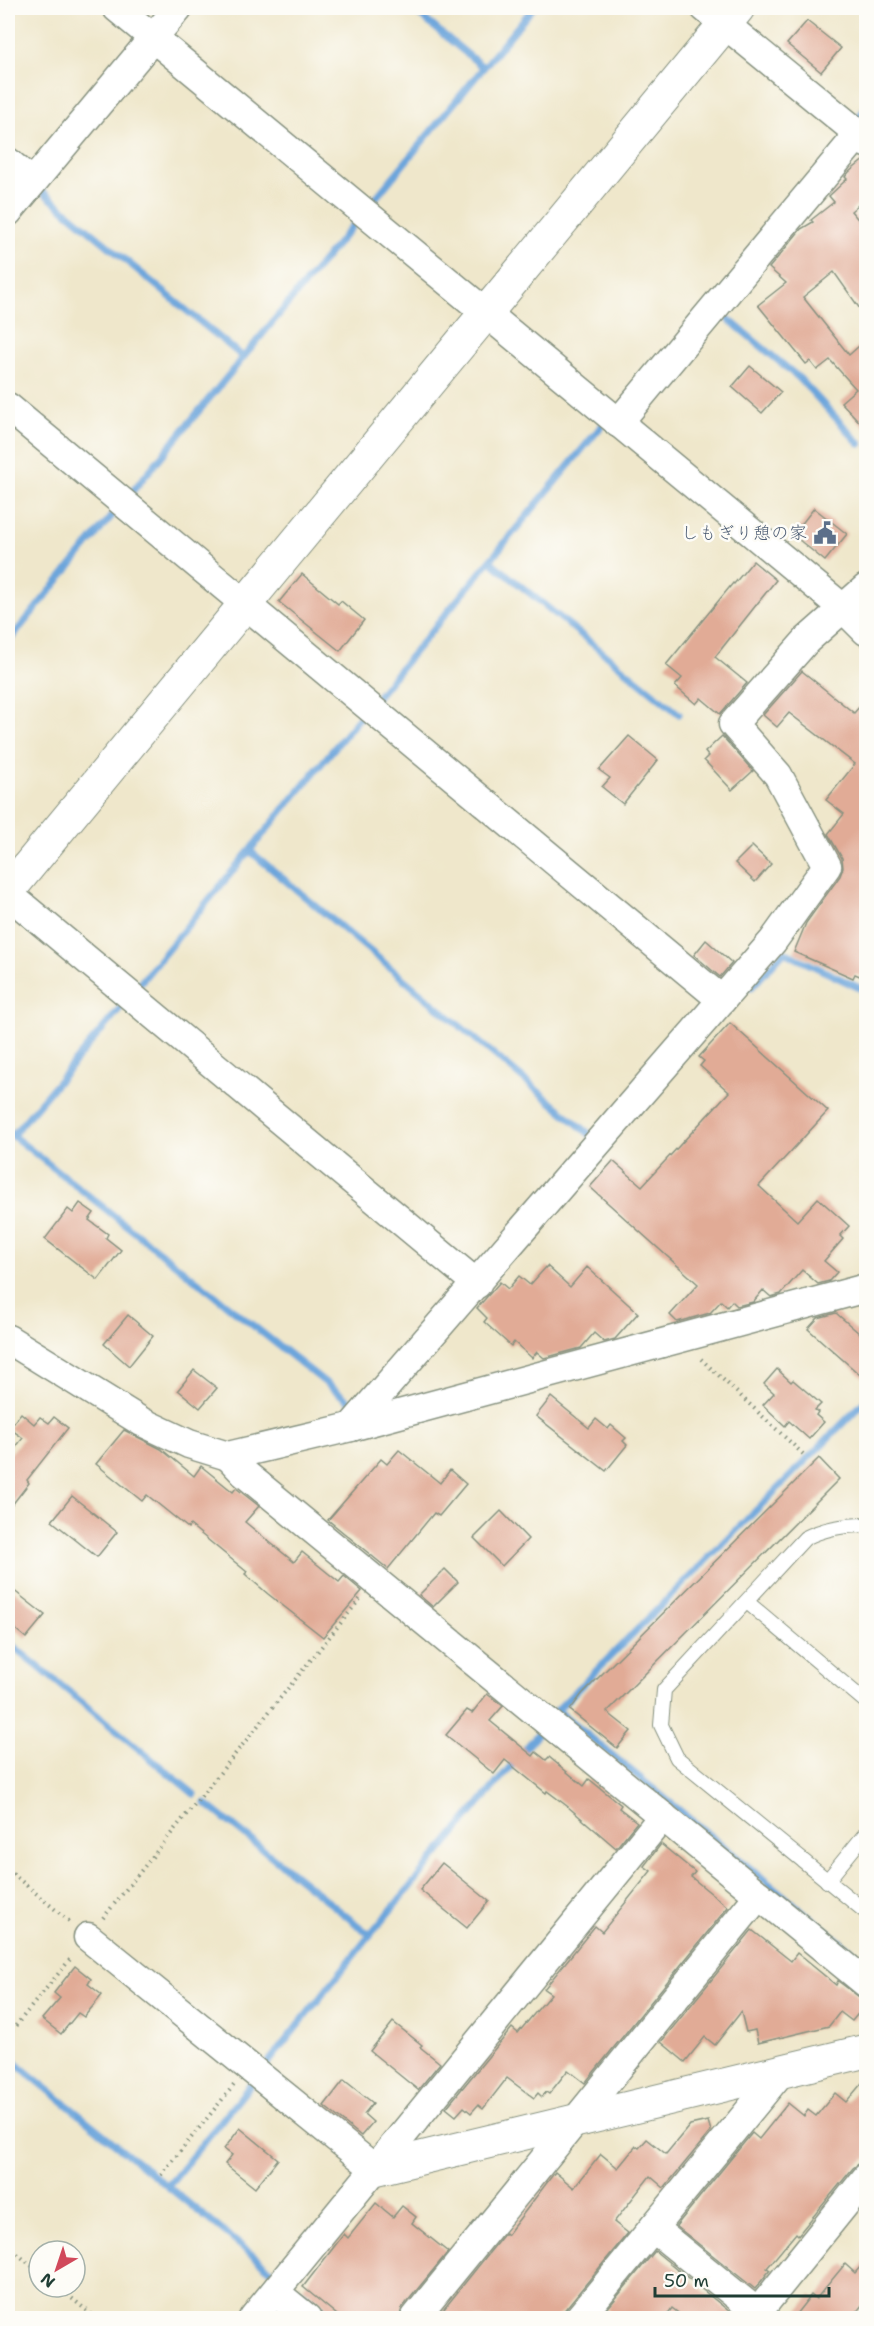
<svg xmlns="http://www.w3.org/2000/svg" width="874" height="2326" viewBox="0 0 874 2326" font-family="'Shantell Sans','Klee One',sans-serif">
	<rect width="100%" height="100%" fill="#fdfcf7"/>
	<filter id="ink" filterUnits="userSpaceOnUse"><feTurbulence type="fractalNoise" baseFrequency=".0167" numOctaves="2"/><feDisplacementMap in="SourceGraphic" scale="12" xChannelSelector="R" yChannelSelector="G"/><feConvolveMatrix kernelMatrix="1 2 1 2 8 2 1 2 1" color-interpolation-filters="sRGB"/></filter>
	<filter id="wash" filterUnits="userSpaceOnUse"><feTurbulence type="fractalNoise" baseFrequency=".008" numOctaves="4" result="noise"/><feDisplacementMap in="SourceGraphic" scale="24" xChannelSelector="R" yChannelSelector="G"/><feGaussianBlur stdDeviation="1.35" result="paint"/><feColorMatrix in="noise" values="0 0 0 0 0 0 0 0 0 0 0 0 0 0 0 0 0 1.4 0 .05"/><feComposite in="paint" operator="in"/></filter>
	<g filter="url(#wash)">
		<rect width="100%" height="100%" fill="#efe7cb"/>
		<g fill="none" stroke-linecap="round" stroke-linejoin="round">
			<g stroke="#6ca5db" stroke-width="7">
				<path d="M 411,8 L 483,67"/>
				<path d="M 857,119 L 866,108"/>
				<path d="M 38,188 L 243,357"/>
				<path d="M 369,206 L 533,8"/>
				<path d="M 721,313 L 799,378 L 860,444"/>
				<path d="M 131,493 L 358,219"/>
				<path d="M 490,561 L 679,714"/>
				<path d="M 8,642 L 115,512"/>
				<path d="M 376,698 L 604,423"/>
				<path d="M 250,851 L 593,1137"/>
				<path d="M 751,988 L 784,952 L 866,991"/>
				<path d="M 135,989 L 360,717"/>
				<path d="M 8,1132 L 355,1406"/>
				<path d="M 12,1136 L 121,1007"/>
				<path d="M 866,1400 L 557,1710 L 866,1963"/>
				<path d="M 8,1642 L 194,1794"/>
				<path d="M 205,1803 L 370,1935 L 541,1730"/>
				<path d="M 8,2057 L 272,2271"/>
				<path d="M 264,2068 L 370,1935"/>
				<path d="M 168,2186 L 252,2083"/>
				<path d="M 299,2291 L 333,2318"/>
			</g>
		</g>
		<g id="blocks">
			<g fill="#e1ab96">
				<path d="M 807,21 L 841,48 L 821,72 L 787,44 Z"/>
				<path d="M 865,159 L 867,159 L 867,206 L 863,201 L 851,211 L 867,230 L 867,319 L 834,272 L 803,297 L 849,355 L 867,339 L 867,430 L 841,402 L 856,389 L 830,360 L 817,370 L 810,361 L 806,364 L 758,305 L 786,283 L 769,268 L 801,229 L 813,222 L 811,220 L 834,202 L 829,196 L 847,179 L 845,177 L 849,172 Z"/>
				<path d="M 750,366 L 781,392 L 762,413 L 732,387 Z"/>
				<path d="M 814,508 L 847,534 L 825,561 L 793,535 Z"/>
				<path d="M 753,561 L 776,580 L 715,657 L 747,683 L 720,714 L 701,698 L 696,704 L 675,686 L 682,678 L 666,665 L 733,583 L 734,584 Z"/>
				<path d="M 302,574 L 338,604 L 341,601 L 364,620 L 340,651 L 279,602 Z"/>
				<path d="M 802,671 L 854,713 L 867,698 L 867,979 L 855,974 L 853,978 L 794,952 L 806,923 L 840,876 L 843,868 L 842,858 L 828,834 L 844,814 L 826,800 L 855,764 L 789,713 L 777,727 L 763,715 Z"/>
				<path d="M 629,736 L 658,760 L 623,804 L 602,787 L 610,778 L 599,770 Z"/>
				<path d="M 722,736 L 753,771 L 732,790 L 704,760 L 708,756 L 705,752 Z"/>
				<path d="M 752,846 L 771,864 L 755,882 L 735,863 Z"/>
				<path d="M 706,940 L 732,963 L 720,977 L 694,955 Z"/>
				<path d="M 730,1023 L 828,1111 L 759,1186 L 797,1221 L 818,1198 L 849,1226 L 840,1236 L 843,1239 L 824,1261 L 837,1272 L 829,1281 L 818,1284 L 802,1270 L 781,1294 L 771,1297 L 763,1290 L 753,1302 L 737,1306 L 732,1301 L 727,1307 L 721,1301 L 710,1313 L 677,1322 L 670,1315 L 698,1284 L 590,1187 L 613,1161 L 642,1186 L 729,1092 L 700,1066 L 704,1061 L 699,1057 Z"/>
				<path d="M 80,1203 L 94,1213 L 89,1220 L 108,1234 L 106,1238 L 121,1250 L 98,1280 L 45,1239 L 68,1209 L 73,1213 Z"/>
				<path d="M 547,1266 L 570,1287 L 587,1267 L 638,1313 L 615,1339 L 604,1342 L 594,1333 L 581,1348 L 544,1358 L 537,1352 L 532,1358 L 514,1342 L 511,1346 L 484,1322 L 487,1318 L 477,1308 L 500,1282 L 508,1289 L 519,1276 L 530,1285 Z"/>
				<path d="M 836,1313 L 867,1340 L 867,1381 L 808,1329 L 818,1318 Z"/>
				<path d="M 128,1315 L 153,1336 L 129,1366 L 104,1344 Z"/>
				<path d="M 777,1369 L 791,1382 L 793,1380 L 821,1404 L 815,1410 L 818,1412 L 816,1415 L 824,1422 L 809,1439 L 789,1421 L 785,1426 L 763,1405 L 774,1393 L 764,1384 Z"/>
				<path d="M 194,1370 L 217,1388 L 200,1408 L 178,1390 Z"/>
				<path d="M 551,1397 L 589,1428 L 596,1419 L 608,1429 L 611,1425 L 626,1438 L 623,1441 L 627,1445 L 606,1471 L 536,1416 Z"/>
				<path d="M 21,1413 L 34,1424 L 40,1417 L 49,1423 L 54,1417 L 68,1428 L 27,1480 L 29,1483 L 8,1510 L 8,1457 L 23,1438 L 9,1428 Z"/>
				<path d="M 124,1430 L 161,1449 L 194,1476 L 201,1466 L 233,1492 L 236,1488 L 259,1506 L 245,1522 L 294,1562 L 302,1552 L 339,1582 L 344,1576 L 362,1591 L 323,1637 L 268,1594 L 245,1574 L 247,1572 L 190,1525 L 188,1528 L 147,1495 L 142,1501 L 96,1464 Z"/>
				<path d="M 399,1450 L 440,1483 L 450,1470 L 466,1484 L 439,1516 L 434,1513 L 388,1569 L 328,1520 L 381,1459 L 387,1464 Z"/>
				<path d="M 819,1458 L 839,1479 L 607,1712 L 631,1731 L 617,1748 L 570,1710 L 582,1694 Z"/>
				<path d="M 72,1496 L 117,1532 L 97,1557 L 52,1521 Z"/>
				<path d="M 501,1511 L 528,1539 L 502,1566 L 474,1538 Z"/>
				<path d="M 445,1569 L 458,1582 L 433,1607 L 419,1595 Z"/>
				<path d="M 8,1586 L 45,1615 L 26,1638 L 8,1623 Z"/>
				<path d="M 487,1694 L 503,1706 L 490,1721 L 533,1756 L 536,1752 L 546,1760 L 549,1757 L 584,1786 L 589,1779 L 621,1805 L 619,1808 L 637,1822 L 616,1848 L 567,1806 L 547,1791 L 546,1793 L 505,1760 L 494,1774 L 446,1735 L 467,1710 L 472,1713 Z"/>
				<path d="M 661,1844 L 695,1872 L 691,1877 L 728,1907 L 585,2083 L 568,2070 L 549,2094 L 546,2092 L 542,2097 L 538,2093 L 534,2098 L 507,2078 L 483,2109 L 478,2105 L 471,2113 L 464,2107 L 456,2116 L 446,2108 L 512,2028 L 518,2033 L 551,1994 L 544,1989 L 595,1926 L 602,1932 L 651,1871 L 644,1866 Z"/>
				<path d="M 442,1863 L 489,1901 L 467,1928 L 420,1890 Z"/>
				<path d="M 752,1930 L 791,1961 L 797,1953 L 836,1985 L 838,1981 L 867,2003 L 852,2021 L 840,2012 L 829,2026 L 758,2043 L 755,2030 L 746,2032 L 741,2012 L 715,2045 L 705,2037 L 685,2062 L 661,2042 Z"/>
				<path d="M 75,1966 L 91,1979 L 88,1984 L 102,1995 L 84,2017 L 78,2013 L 61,2034 L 42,2019 L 60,1998 L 54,1993 Z"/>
				<path d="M 393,2022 L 422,2045 L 420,2047 L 440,2063 L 418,2090 L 370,2051 Z"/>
				<path d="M 867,2077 L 867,2158 L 853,2168 L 798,2235 L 796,2233 L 767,2268 L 770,2270 L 755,2289 L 676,2226 L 752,2133 L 759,2139 L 788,2103 L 804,2116 L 808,2110 L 816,2116 L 835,2093 L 846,2102 Z"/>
				<path d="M 344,2080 L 373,2103 L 364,2114 L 373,2122 L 361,2136 L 324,2106 Z"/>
				<path d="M 708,2121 L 711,2131 L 664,2188 L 650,2176 L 614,2222 L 628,2233 L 557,2319 L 436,2319 L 505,2233 L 507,2235 L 555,2172 L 574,2188 L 601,2154 L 618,2168 L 636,2146 L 639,2148 L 647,2139 L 666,2154 L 690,2125 Z"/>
				<path d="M 240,2128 L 278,2159 L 255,2188 L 225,2164 L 232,2155 L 224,2149 Z"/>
				<path d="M 376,2203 L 393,2217 L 402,2206 L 416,2217 L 412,2223 L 448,2252 L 402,2308 L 399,2319 L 342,2319 L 303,2287 L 344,2234 L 348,2238 Z"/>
				<path d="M 655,2251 L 736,2317 L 735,2319 L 686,2319 L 672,2308 L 664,2319 L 619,2319 L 607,2309 Z"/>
				<path d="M 867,2259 L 867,2299 L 851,2319 L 792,2319 L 811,2295 L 816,2299 L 845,2264 L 855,2273 Z"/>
			</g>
		</g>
	</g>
	<g filter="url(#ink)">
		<use href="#blocks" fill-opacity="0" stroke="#879280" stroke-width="1.5"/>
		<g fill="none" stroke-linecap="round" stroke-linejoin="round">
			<g stroke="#879280" stroke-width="16">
				<g id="service">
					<path d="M 866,1525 C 845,1525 825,1528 805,1538 L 664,1690 L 661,1725 L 677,1758 L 866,1912"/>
					<path d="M 747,1602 L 866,1702"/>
					<path d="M 827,1881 L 866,1833"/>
				</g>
			</g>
			<g stroke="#879280" stroke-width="31">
				<g id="minor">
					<path d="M 117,8 L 844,609 L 866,631"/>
					<path d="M 705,8 L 859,134 L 866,143"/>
					<path d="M 8,162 L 32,182"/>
					<path d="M 8,212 L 178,8"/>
					<path d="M 8,407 L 722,1000"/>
					<path d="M 618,423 L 859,134"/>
					<path d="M 8,894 L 477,1284"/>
					<path d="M 8,1339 L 142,1422 L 189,1444 L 228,1456 L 351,1427 L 866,1288"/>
					<path d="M 351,1427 L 773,941 L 827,866 L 778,775 L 733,724 L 807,640 L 866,588"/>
					<path d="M 228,1456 L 244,1473 L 866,1983"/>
					<path d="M 88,1937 L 375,2169"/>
					<path d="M 653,2228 L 758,2313"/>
					<path d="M 275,2292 L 307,2318"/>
					<path d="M 253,2318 L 663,1816"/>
					<path d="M 415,2318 L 759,1895"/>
					<path d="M 579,2318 L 781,2072"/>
					<path d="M 753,2318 L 866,2178"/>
				</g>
			</g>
			<g stroke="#879280" stroke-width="35">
				<g id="tertiary">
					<path d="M 8,891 L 738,8"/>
					<path d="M 375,2169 L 866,2051"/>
				</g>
			</g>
			<g stroke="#879280" stroke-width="4" stroke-dasharray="1.5 4.5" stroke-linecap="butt">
				<path d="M 701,1359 L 803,1454"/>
				<path d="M 8,1870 L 69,1921"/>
				<path d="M 103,1918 L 360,1599"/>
				<path d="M 8,2035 L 72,1957"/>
				<path d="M 161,2175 L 234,2085"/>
				<path d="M 8,2246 L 39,2272"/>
				<path d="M 58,2287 L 96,2318"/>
			</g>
			<use href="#service" stroke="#fff" stroke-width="14"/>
			<use href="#minor" stroke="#fff" stroke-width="28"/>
			<use href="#tertiary" stroke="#fff" stroke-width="33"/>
		</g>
	</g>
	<defs>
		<g id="civic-bare" transform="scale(1.8)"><path d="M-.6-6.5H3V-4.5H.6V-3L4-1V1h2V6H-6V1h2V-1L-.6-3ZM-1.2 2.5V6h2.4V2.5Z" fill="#5c6f8a" stroke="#fdfcf7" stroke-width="2.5" paint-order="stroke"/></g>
	</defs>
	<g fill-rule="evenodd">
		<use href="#civic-bare" x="825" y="533"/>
	</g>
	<g text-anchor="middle" stroke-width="5" stroke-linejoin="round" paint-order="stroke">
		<g font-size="18" fill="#4e5e75" stroke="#fdfcf7" text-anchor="end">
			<text x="807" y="539">しもぎり憩の家</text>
		</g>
	</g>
	<rect width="874" height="2326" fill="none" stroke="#fdfcf7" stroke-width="30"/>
	<g transform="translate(57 2269) rotate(219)"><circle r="28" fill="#fdfcf7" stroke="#a4b0a9" stroke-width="1.5"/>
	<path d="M0-4.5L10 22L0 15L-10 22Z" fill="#d1495b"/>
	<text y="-9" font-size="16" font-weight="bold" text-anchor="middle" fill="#1f3d34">N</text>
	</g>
	<path d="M655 2287v9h174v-9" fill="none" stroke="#1f3d34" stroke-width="3"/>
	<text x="664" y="2287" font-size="18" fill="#1f3d34" stroke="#fdfcf7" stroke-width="4.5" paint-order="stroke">50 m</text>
</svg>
